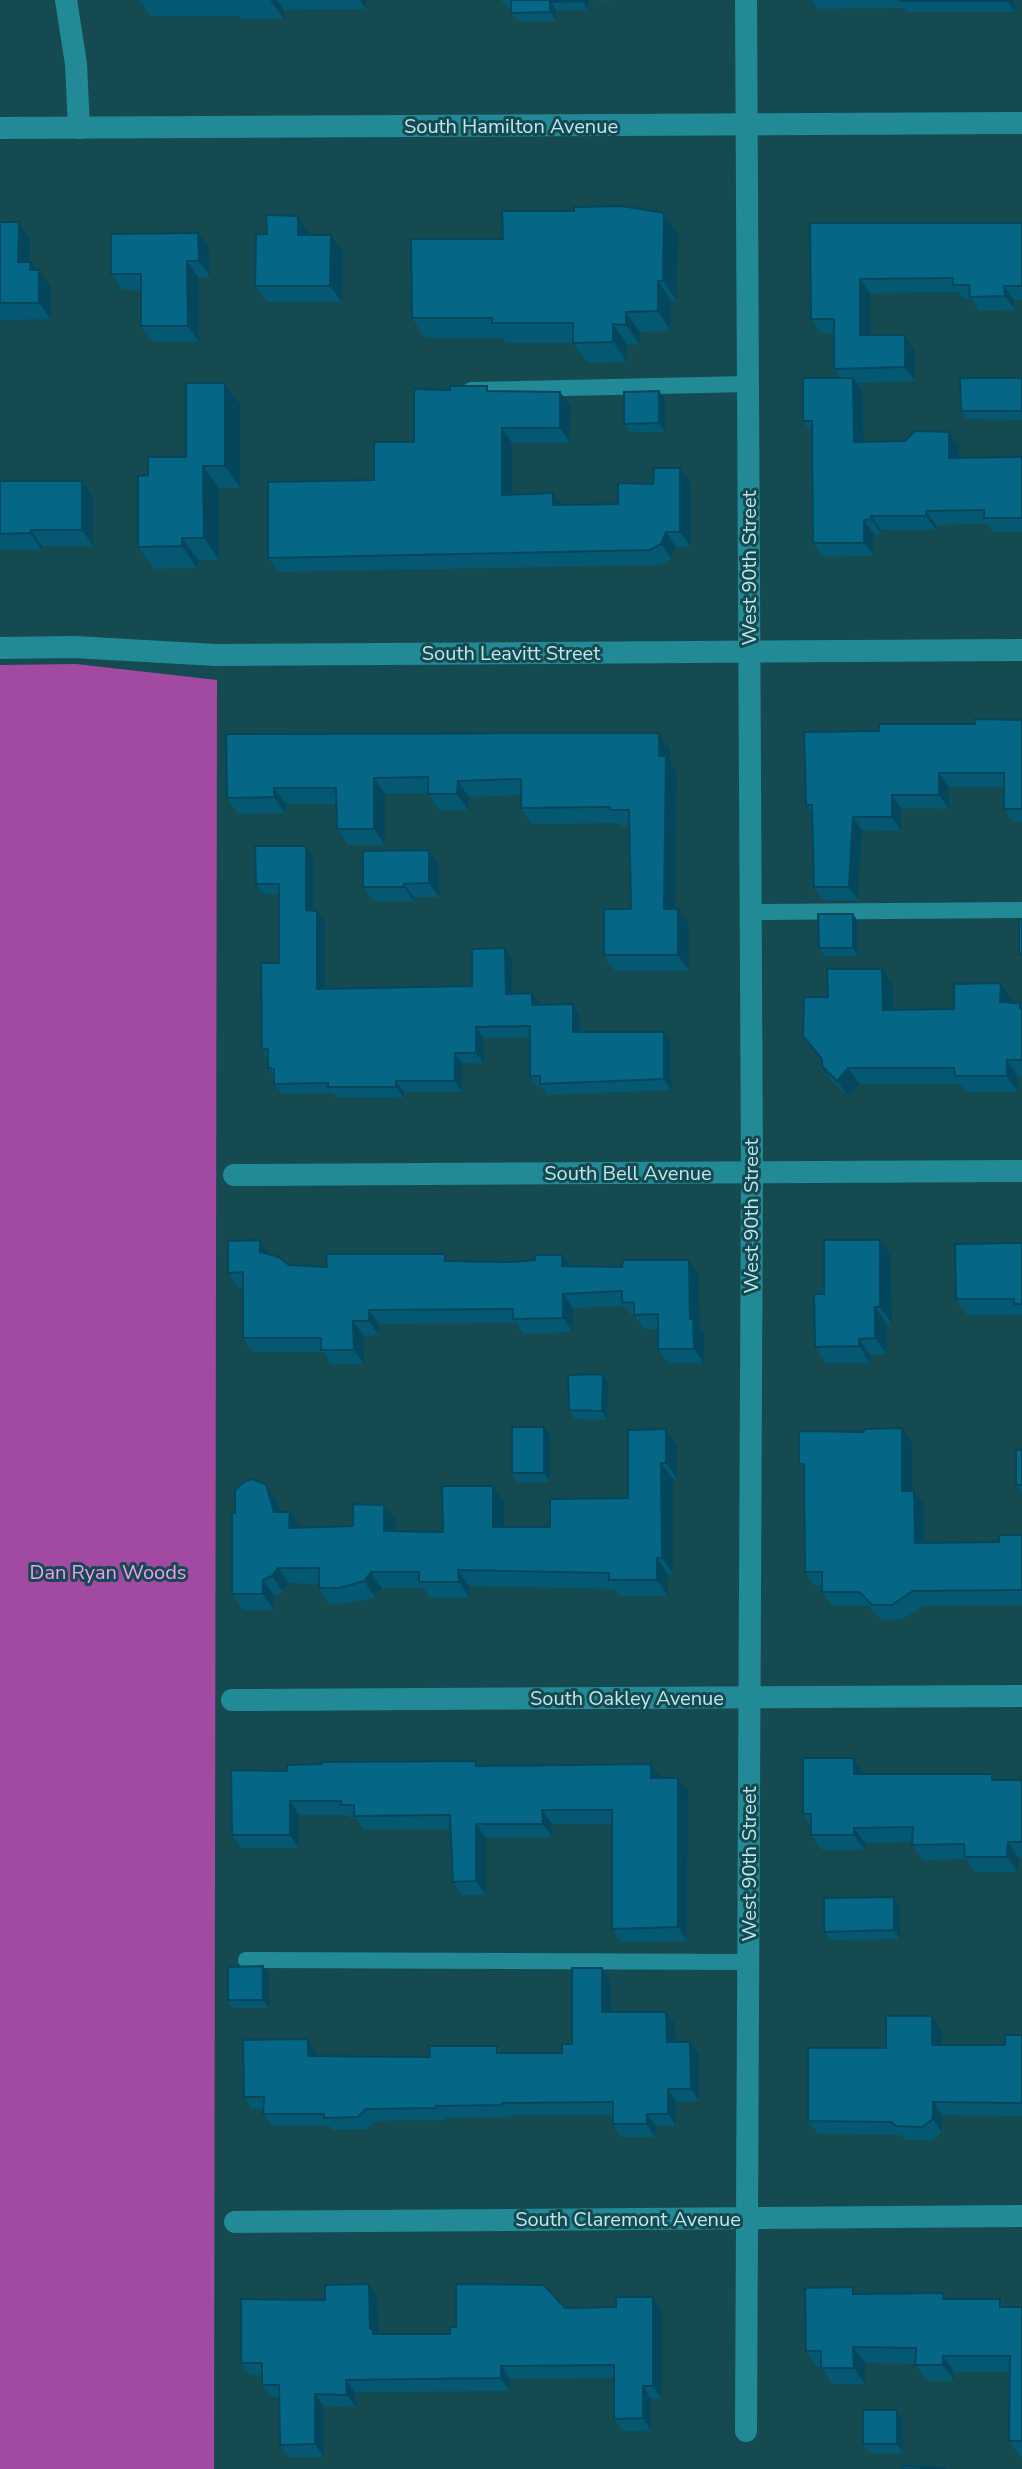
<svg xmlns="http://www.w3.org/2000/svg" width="1022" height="2469" viewBox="0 0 1022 2469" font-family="'Nunito Sans',sans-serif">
	<rect width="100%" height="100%" fill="#164a51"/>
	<path fill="#a249a1" d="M 76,664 L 217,680 L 214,2469 L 0,2469 L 0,665 Z"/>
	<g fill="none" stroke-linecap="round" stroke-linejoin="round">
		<g stroke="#228a97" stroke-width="16">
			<path d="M 471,390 L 748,384"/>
			<path d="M 751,912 L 1022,910"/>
			<path d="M 246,1960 L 749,1962"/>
		</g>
		<g stroke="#228a97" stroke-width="22">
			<path d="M 66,0 L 76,64 L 79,128"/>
			<path d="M 746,0 L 752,1172 L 746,2431"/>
			<path d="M 0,128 L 1022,123"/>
			<path d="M 0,648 L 74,647 L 216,655 L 1022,650"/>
			<path d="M 234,1175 L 1022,1171"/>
			<path d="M 232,1700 L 1022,1696"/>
			<path d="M 235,2222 L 1022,2216"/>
		</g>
	</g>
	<g fill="#045872">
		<path d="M 139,0 L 366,0 L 366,9 L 284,10 L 284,19 L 243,19 L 240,16 L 150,16 Z"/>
		<path d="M 501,0 L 610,0 L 609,1 L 589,0 L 588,10 L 556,10 L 556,21 L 517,21 L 511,13 L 511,8 L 507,8 Z"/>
		<path d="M 811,0 L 1015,0 L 1015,12 L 908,12 L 905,8 L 817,9 Z"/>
		<path d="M 298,216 L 309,232 L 309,235 L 343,251 L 342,302 L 267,302 L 255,286 L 267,234 Z"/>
		<path d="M 0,222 L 30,238 L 30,262 L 36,270 L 39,270 L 51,287 L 51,319 L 0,320 Z"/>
		<path d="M 810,223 L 1022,223 L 1022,300 L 1014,300 L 1015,310 L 979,311 L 971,299 L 963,299 L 958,292 L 870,293 L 870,335 L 905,335 L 915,349 L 915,381 L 857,383 L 863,392 L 864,442 L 905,441 L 949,432 L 959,446 L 959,458 L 1022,457 L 1022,532 L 993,532 L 988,524 L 936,525 L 936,530 L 881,530 L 881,533 L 874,534 L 874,556 L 823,557 L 813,543 L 812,434 L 803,421 L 840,378 L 834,369 L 834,333 L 821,333 L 811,319 Z"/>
		<path d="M 678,233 L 677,301 L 671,300 L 671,331 L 640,332 L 640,345 L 627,344 L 627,362 L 587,363 L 573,343 L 506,343 L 503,338 L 425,338 L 412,318 Z"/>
		<path d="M 210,249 L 210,277 L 198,277 L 199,342 L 153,342 L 141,326 L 141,290 L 122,290 L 111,274 Z"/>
		<path d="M 1022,378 L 1022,420 L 966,419 L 961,411 Z"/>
		<path d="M 491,391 L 571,406 L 570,443 L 512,443 L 512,494 L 561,505 L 618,504 L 680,468 L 691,483 L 691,547 L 676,547 L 671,559 L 660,565 L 279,572 L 268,558 L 374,480 L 414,442 Z"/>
		<path d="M 665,399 L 665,432 L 630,432 L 624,424 Z"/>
		<path d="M 240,404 L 240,488 L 219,488 L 219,560 L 198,560 L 197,568 L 154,569 L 138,547 L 148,475 L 186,457 Z"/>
		<path d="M 0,481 L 82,481 L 93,497 L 93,546 L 42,546 L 42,550 L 0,550 Z"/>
		<path d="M 1022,720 L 1022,822 L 1013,822 L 1004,809 L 1004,787 L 949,787 L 949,809 L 901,808 L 901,831 L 862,830 L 858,900 L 823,900 L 814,887 L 812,814 L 806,805 L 879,731 Z"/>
		<path d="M 226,734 L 670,749 L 671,763 L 677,772 L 675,909 L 678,909 L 689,925 L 689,971 L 615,971 L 604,955 L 631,909 L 630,826 L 621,826 L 619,823 L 532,824 L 521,808 L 521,795 L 469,797 L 468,810 L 439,810 L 428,793 L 385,794 L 385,845 L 348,845 L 337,829 L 337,804 L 286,804 L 285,813 L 238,814 L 227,798 Z"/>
		<path d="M 314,857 L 313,911 L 325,921 L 325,988 L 472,986 L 512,959 L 513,994 L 540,1005 L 580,1015 L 580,1032 L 671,1042 L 671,1090 L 548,1095 L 542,1087 L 538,1087 L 530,1076 L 530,1037 L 484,1038 L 484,1063 L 462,1063 L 462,1092 L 404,1092 L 404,1098 L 336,1097 L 333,1093 L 282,1094 L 274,1084 L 274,1077 L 268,1068 L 268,1059 L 262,1050 L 279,963 L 279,894 L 263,894 L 256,884 Z"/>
		<path d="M 439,864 L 439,897 L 414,897 L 414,901 L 373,901 L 363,887 Z"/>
		<path d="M 853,914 L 858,922 L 858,956 L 824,956 L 819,948 Z"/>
		<path d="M 882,969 L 893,985 L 894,1010 L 954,1009 L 1012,999 L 1012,1003 L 1020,1003 L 1022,1006 L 1022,1076 L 1018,1076 L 1018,1092 L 966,1092 L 960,1084 L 859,1084 L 848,1096 L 833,1082 L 822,1066 L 822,1061 L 803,1036 L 828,997 Z"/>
		<path d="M 880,1240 L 891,1256 L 892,1324 L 887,1324 L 887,1354 L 870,1355 L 870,1363 L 826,1363 L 815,1347 Z"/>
		<path d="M 1022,1243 L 1022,1315 L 967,1315 L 956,1299 Z"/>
		<path d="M 270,1254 L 289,1265 L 327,1267 L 450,1261 L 622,1267 L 689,1260 L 699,1275 L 700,1328 L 704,1333 L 704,1363 L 668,1363 L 658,1349 L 658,1329 L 644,1329 L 635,1316 L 632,1316 L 625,1306 L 573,1308 L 573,1332 L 523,1334 L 516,1323 L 379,1324 L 379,1335 L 364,1336 L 364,1364 L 331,1364 L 323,1352 L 253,1352 L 243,1338 L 243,1287 L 238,1287 L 228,1273 Z"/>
		<path d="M 603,1374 L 609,1382 L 607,1420 L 575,1419 L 569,1410 Z"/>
		<path d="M 544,1427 L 550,1435 L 550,1482 L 517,1482 L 512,1473 Z"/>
		<path d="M 912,1443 L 912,1491 L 914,1491 L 924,1505 L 925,1543 L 999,1542 L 1022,1535 L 1022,1605 L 924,1606 L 902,1619 L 882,1620 L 869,1606 L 832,1606 L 822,1592 L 822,1586 L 815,1586 L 805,1572 L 804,1472 L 799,1464 Z"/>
		<path d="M 677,1445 L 677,1479 L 673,1479 L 673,1574 L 668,1574 L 668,1596 L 620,1596 L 615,1589 L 469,1586 L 470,1598 L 430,1598 L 424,1588 L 382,1588 L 375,1597 L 351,1603 L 330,1604 L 319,1588 L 319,1584 L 289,1583 L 283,1592 L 274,1595 L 274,1610 L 243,1610 L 232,1594 L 235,1513 L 277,1500 L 280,1512 L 290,1512 L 300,1527 L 353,1526 L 384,1505 L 396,1520 L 396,1532 L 443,1532 L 493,1486 L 504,1502 L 504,1527 L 550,1527 L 628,1498 Z"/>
		<path d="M 1022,1450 L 1022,1493 L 1016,1485 Z"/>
		<path d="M 854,1758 L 864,1774 L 992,1774 L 996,1780 L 1022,1780 L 1022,1857 L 1018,1857 L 1018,1872 L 975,1872 L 966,1859 L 923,1860 L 912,1845 L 912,1842 L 865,1843 L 865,1850 L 822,1850 L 811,1835 L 811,1825 L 803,1814 Z"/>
		<path d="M 651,1764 L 661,1778 L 678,1778 L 688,1791 L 687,1941 L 621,1942 L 612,1929 L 612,1824 L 552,1824 L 552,1837 L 486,1838 L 486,1895 L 462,1895 L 453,1882 L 451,1829 L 364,1829 L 356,1818 L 350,1818 L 348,1815 L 299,1815 L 299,1848 L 241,1848 L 232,1835 L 287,1771 Z"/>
		<path d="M 894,1897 L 900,1906 L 900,1939 L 830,1940 L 824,1932 Z"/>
		<path d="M 269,1975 L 269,2008 L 233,2008 L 228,2000 Z"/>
		<path d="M 611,1980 L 611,2012 L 666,2012 L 675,2024 L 675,2042 L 699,2054 L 699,2101 L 676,2102 L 676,2126 L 656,2126 L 655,2137 L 621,2137 L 613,2124 L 613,2115 L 511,2115 L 511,2117 L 445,2118 L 445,2120 L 375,2121 L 367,2129 L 332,2130 L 330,2126 L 272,2126 L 263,2114 L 263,2109 L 252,2109 L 244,2097 L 308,2039 L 316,2051 L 316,2056 L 430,2057 L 497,2046 L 502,2053 L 562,2053 L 572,2044 Z"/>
		<path d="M 932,2016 L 942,2030 L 942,2045 L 1005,2045 L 1022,2035 L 1022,2116 L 942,2115 L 942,2133 L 932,2140 L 906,2140 L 901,2135 L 818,2134 L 808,2121 L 886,2048 Z"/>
		<path d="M 369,2284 L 378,2297 L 379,2334 L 450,2334 L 456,2327 L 565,2308 L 662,2309 L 662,2398 L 651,2399 L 651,2431 L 623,2431 L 614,2419 L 614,2378 L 510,2379 L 510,2391 L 355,2392 L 356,2407 L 324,2406 L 324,2457 L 289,2457 L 280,2445 L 279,2397 L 271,2397 L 262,2385 L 262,2375 L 250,2375 L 241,2363 L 325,2300 Z"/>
		<path d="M 943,2293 L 947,2299 L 1000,2299 L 1006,2307 L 1022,2307 L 1022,2457 L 1020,2457 L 1009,2441 L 1010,2372 L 954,2372 L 954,2381 L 926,2381 L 915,2364 L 865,2363 L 865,2384 L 832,2384 L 821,2367 L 817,2367 L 806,2351 L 858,2294 Z"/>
		<path d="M 897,2410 L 903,2419 L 903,2453 L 869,2453 L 863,2444 Z"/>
	</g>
	<g fill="#04475d">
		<path d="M 270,0 L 277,0 L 284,10 L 284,19 Z"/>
		<path d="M 360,0 L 366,0 L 366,9 Z"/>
		<path d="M 582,0 L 589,0 L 588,10 L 582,1 Z"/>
		<path d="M 1007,0 L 1015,0 L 1015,12 L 1007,1 Z"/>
		<path d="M 550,2 L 556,10 L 556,21 L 550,12 Z"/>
		<path d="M 664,213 L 678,233 L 677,301 L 663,281 Z"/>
		<path d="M 298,216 L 309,232 L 309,251 L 298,235 Z"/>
		<path d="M 19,222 L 30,238 L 29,278 L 18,262 Z"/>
		<path d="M 198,233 L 210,249 L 210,277 L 199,261 Z"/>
		<path d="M 331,235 L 343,251 L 342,302 L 330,286 Z"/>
		<path d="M 187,261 L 198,277 L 199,342 L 188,326 Z"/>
		<path d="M 31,262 L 39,274 L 39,270 L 51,287 L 51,319 L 39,303 L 30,270 Z"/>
		<path d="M 860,279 L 870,293 L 870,349 L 860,335 Z"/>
		<path d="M 658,281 L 671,300 L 671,331 L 658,311 Z"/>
		<path d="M 1004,286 L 1014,300 L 1015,310 L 1005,296 Z"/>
		<path d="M 626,312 L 640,332 L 640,345 L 626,325 Z"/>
		<path d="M 613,324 L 627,344 L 627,362 L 613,342 Z"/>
		<path d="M 905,335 L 915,349 L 915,381 L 905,367 Z"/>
		<path d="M 853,378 L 863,392 L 864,456 L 854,442 Z"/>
		<path d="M 225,383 L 240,404 L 240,488 L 225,466 Z"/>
		<path d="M 659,391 L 665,399 L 665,432 L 659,423 Z"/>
		<path d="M 560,392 L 571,406 L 570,443 L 560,428 Z"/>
		<path d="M 502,428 L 512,443 L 512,510 L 502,495 Z"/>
		<path d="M 949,432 L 959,446 L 959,472 L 949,458 Z"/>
		<path d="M 203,466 L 219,488 L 219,560 L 204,538 Z"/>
		<path d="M 680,468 L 691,483 L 691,547 L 680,532 Z"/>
		<path d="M 82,481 L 93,497 L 93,546 L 82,530 Z"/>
		<path d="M 553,493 L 564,508 L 553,505 Z"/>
		<path d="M 926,511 L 936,525 L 936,530 L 926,516 Z"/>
		<path d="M 871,516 L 881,530 L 881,533 L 871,519 Z"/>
		<path d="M 864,520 L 874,534 L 874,556 L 864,543 Z"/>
		<path d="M 31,530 L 42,546 L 42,550 L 30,533 Z"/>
		<path d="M 666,532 L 676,547 L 671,559 L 661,544 Z"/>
		<path d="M 182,538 L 198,560 L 197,568 L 182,546 Z"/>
		<path d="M 659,733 L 670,749 L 671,763 L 677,772 L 675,925 L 664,909 Z"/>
		<path d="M 939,773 L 949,787 L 949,809 L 939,795 Z"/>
		<path d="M 374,778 L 385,794 L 385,845 L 374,829 Z"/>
		<path d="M 458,781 L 469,797 L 468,810 L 457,794 Z"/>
		<path d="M 274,788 L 286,804 L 285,813 L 274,797 Z"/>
		<path d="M 892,795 L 901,808 L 901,831 L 892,817 Z"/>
		<path d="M 853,817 L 862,830 L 858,900 L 849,887 Z"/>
		<path d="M 306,846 L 314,857 L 313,921 L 306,910 Z"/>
		<path d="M 429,850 L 439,864 L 439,897 L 429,883 Z"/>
		<path d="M 404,884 L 414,897 L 414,901 L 404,887 Z"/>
		<path d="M 678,909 L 689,925 L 689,971 L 678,955 Z"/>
		<path d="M 317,911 L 325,921 L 325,999 L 317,989 Z"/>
		<path d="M 853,914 L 858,922 L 858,956 L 853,948 Z"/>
		<path d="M 505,948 L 512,959 L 513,1005 L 506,994 Z"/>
		<path d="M 882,969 L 893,985 L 894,1026 L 883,1010 Z"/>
		<path d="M 1001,983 L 1012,999 L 1011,1018 L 1000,1002 Z"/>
		<path d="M 532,993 L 540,1004 L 532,1005 Z"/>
		<path d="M 573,1004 L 580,1015 L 580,1043 L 573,1032 Z"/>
		<path d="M 476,1027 L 484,1038 L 484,1063 L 476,1053 Z"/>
		<path d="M 664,1032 L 671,1042 L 671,1090 L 664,1079 Z"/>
		<path d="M 455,1053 L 462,1063 L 462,1092 L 455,1081 Z"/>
		<path d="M 1007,1060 L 1018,1076 L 1018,1092 L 1007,1076 Z"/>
		<path d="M 848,1068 L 859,1084 L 848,1096 L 837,1081 Z"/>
		<path d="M 396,1081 L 404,1092 L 404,1098 L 396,1087 Z"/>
		<path d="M 260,1240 L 270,1254 L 260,1252 Z"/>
		<path d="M 880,1240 L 891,1256 L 892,1324 L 880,1307 Z"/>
		<path d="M 562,1255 L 572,1270 L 562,1266 Z"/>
		<path d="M 689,1260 L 699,1275 L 700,1328 L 704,1333 L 704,1363 L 694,1349 L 690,1319 Z"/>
		<path d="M 563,1294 L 573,1308 L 573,1332 L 563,1318 Z"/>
		<path d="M 875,1307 L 887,1324 L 887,1354 L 875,1338 Z"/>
		<path d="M 369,1310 L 379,1324 L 379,1335 L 369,1321 Z"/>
		<path d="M 353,1321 L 364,1336 L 364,1364 L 354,1350 Z"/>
		<path d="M 859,1339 L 870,1355 L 870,1363 L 859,1346 Z"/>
		<path d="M 603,1374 L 609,1382 L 607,1420 L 602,1411 Z"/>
		<path d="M 544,1427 L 550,1435 L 550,1482 L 544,1473 Z"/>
		<path d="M 902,1428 L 912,1443 L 912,1505 L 902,1491 Z"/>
		<path d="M 666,1429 L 677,1445 L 677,1479 L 666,1463 Z"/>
		<path d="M 661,1463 L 673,1479 L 673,1574 L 662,1558 Z"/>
		<path d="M 266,1484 L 277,1500 L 285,1528 L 274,1512 Z"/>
		<path d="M 493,1486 L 504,1502 L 504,1543 L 493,1527 Z"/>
		<path d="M 914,1491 L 924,1505 L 925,1557 L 915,1543 Z"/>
		<path d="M 384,1505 L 396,1520 L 396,1547 L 384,1531 Z"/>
		<path d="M 290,1512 L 301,1528 L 289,1528 Z"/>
		<path d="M 657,1558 L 668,1574 L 668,1596 L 657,1580 Z"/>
		<path d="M 278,1568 L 289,1583 L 283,1592 L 272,1576 Z"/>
		<path d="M 458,1570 L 469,1586 L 470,1598 L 459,1582 Z"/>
		<path d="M 371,1572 L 382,1588 L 375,1597 L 364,1581 Z"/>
		<path d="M 263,1580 L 274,1595 L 274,1610 L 263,1594 Z"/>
		<path d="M 854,1758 L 864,1773 L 864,1789 L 854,1774 Z"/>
		<path d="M 651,1764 L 661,1777 L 660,1791 L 651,1778 Z"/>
		<path d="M 678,1778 L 688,1791 L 687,1941 L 678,1927 Z"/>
		<path d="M 290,1801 L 299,1815 L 299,1848 L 290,1835 Z"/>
		<path d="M 542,1810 L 552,1824 L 552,1837 L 543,1824 Z"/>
		<path d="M 476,1824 L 486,1838 L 486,1895 L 476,1881 Z"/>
		<path d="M 854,1828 L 865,1843 L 865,1850 L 854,1835 Z"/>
		<path d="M 1008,1842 L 1018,1857 L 1018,1872 L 1007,1857 Z"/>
		<path d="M 894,1897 L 900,1906 L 900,1939 L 894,1930 Z"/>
		<path d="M 263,1966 L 269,1975 L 269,2008 L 263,2000 Z"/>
		<path d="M 602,1968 L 611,1980 L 611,2025 L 602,2012 Z"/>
		<path d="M 666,2012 L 675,2024 L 676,2054 L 667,2042 Z"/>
		<path d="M 932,2016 L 942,2030 L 942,2059 L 932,2045 Z"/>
		<path d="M 308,2039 L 316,2051 L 316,2068 L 308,2056 Z"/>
		<path d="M 690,2042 L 699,2054 L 699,2101 L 691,2089 Z"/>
		<path d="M 668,2089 L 676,2102 L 676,2126 L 668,2114 Z"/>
		<path d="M 933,2102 L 942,2115 L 942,2133 L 933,2119 Z"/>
		<path d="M 647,2114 L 656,2126 L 655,2137 L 647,2124 Z"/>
		<path d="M 369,2284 L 378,2297 L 379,2336 L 382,2346 L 370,2329 Z"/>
		<path d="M 653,2297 L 662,2309 L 662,2398 L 653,2386 Z"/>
		<path d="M 853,2347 L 865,2363 L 865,2384 L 854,2368 Z"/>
		<path d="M 943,2356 L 954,2372 L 954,2381 L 943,2365 Z"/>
		<path d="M 501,2366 L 510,2379 L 510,2391 L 501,2378 Z"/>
		<path d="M 346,2380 L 355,2392 L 356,2407 L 347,2395 Z"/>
		<path d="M 643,2386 L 651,2399 L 651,2431 L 643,2418 Z"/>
		<path d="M 315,2394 L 324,2406 L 324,2457 L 315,2444 Z"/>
		<path d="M 897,2410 L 903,2419 L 903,2453 L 897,2444 Z"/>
	</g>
	<g fill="#056685" stroke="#04475d" stroke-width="2">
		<path d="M 511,0 L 582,0 L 582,1 L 550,2 L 550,12 L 511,13 Z"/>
		<rect x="900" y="0" width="107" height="1"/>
		<path d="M 622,206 L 664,213 L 663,281 L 658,281 L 658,311 L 626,312 L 626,325 L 613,324 L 613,342 L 573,343 L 573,323 L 492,323 L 492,318 L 412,318 L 411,239 L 503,239 L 502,211 L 574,211 L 574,207 Z"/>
		<path d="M 266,215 L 298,216 L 298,235 L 331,235 L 330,286 L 255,286 L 256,234 L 267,234 Z"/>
		<path d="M 0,222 L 19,222 L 18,262 L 31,262 L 30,270 L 39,270 L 39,303 L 0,303 Z"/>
		<path d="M 810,223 L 1022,223 L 1022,286 L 1004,286 L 1005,296 L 970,297 L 969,285 L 953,285 L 953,278 L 860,279 L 860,335 L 905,335 L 905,367 L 834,369 L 834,319 L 811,319 Z"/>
		<path d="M 198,233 L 199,261 L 187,261 L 188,326 L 141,326 L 141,274 L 111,274 L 111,234 Z"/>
		<path d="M 803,378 L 853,378 L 854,442 L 905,441 L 915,431 L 949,432 L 949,458 L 1022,457 L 1022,518 L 984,518 L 984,510 L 926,511 L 926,516 L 871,516 L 871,519 L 864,520 L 864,543 L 813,543 L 812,421 L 803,421 Z"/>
		<path d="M 960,378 L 1022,378 L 1022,411 L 961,411 Z"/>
		<path d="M 186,383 L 225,383 L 225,466 L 203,466 L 204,538 L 182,538 L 182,546 L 138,547 L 138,476 L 148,475 L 148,457 L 186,457 Z"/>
		<path d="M 450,386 L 487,386 L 487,391 L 560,392 L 560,428 L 502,428 L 502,495 L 553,493 L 553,505 L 618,504 L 618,483 L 653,484 L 654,468 L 680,468 L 680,532 L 666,532 L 661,544 L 650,550 L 268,558 L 268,482 L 374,480 L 374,442 L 414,442 L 414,389 L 450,390 Z"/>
		<path d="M 659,391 L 659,423 L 624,424 L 624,392 Z"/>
		<path d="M 0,481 L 82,481 L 82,530 L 31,530 L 30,533 L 0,534 Z"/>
		<path d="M 974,719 L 1022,720 L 1022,809 L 1004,809 L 1004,773 L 939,773 L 939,795 L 892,795 L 892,817 L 853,817 L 849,887 L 814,887 L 812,805 L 806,805 L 804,732 L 879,731 L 879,724 L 975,724 Z"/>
		<path d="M 659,733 L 659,756 L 666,756 L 664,909 L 678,909 L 678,955 L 604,955 L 604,909 L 631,909 L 629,810 L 610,810 L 610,807 L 521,808 L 521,779 L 458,781 L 457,794 L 428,794 L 428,777 L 374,778 L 374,829 L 337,829 L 336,788 L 274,788 L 274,797 L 227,798 L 226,734 Z"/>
		<path d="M 255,846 L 306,846 L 306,910 L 317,911 L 317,989 L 472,986 L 472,949 L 505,948 L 506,994 L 532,993 L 532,1005 L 573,1004 L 573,1032 L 664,1032 L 664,1079 L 540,1084 L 540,1076 L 530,1076 L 530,1026 L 476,1027 L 476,1053 L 455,1053 L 455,1081 L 396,1081 L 396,1087 L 328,1087 L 328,1083 L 274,1084 L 274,1069 L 268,1068 L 268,1049 L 262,1050 L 261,963 L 279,963 L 279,884 L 256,884 Z"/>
		<path d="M 429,850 L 429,883 L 404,884 L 404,887 L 363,887 L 363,851 Z"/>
		<path d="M 818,914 L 853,914 L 853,948 L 819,948 Z"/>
		<path d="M 1022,919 L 1022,955 L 1019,955 L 1019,920 Z"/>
		<path d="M 827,969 L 882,969 L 883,1010 L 954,1009 L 954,984 L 1001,983 L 1000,1002 L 1020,1003 L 1020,1008 L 1022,1008 L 1022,1060 L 1007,1060 L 1007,1076 L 955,1076 L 954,1068 L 848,1068 L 837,1081 L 822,1066 L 822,1059 L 803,1036 L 804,997 L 828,997 Z"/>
		<path d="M 260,1240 L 260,1252 L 279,1257 L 289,1265 L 327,1267 L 326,1254 L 445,1254 L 445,1261 L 513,1262 L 535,1260 L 535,1255 L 562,1255 L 562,1266 L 622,1267 L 623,1260 L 689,1260 L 690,1319 L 693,1319 L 694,1349 L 658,1349 L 658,1314 L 634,1315 L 634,1303 L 622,1302 L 622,1291 L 563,1294 L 563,1318 L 513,1319 L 513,1309 L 369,1310 L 369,1321 L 353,1321 L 354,1350 L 321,1350 L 321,1338 L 243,1338 L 243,1272 L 228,1273 L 228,1241 Z"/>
		<path d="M 824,1240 L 880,1240 L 880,1307 L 875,1307 L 875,1338 L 859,1339 L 859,1346 L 815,1347 L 814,1294 L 824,1294 Z"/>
		<path d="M 1022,1243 L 1022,1304 L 1014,1304 L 1014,1299 L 956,1299 L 955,1244 Z"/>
		<path d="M 603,1374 L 602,1411 L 569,1410 L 568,1375 Z"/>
		<rect x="512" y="1427" width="32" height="46"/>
		<path d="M 902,1428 L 902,1491 L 914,1491 L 915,1543 L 999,1542 L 999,1535 L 1022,1535 L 1022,1590 L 913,1591 L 892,1605 L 872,1605 L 859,1592 L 822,1592 L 822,1572 L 805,1572 L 804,1464 L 799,1464 L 799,1431 L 864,1432 L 864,1429 Z"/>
		<path d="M 666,1429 L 666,1463 L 661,1463 L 662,1558 L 657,1558 L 657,1580 L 609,1580 L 609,1573 L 458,1570 L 459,1582 L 419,1582 L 419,1572 L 371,1572 L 364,1581 L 340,1588 L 319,1588 L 319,1568 L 278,1568 L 272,1576 L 263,1580 L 263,1594 L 232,1594 L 232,1513 L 235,1513 L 235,1490 L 245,1481 L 252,1479 L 266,1484 L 274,1512 L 290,1512 L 289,1528 L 353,1526 L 353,1504 L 384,1505 L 384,1531 L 443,1532 L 442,1486 L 493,1486 L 493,1527 L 550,1527 L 550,1499 L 628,1498 L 628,1430 Z"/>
		<rect x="1016" y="1450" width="6" height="35"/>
		<path d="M 803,1758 L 854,1758 L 854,1774 L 992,1774 L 992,1780 L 1022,1780 L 1022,1842 L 1008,1842 L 1007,1857 L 965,1857 L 964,1844 L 912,1845 L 913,1827 L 854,1828 L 854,1835 L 811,1835 L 811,1814 L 803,1814 Z"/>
		<path d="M 476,1761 L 476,1766 L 651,1764 L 651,1778 L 678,1778 L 678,1927 L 612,1929 L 612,1810 L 542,1810 L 543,1824 L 476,1824 L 476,1881 L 453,1882 L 450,1815 L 354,1816 L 354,1805 L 341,1805 L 341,1801 L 290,1801 L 290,1835 L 232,1835 L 231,1770 L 287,1771 L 287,1765 L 322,1764 L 322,1762 Z"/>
		<path d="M 894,1897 L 894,1930 L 824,1932 L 824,1898 Z"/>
		<path d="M 263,1966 L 263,2000 L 228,2000 L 228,1967 Z"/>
		<path d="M 572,1968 L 602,1968 L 602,2012 L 666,2012 L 667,2042 L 690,2042 L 691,2089 L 668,2089 L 668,2114 L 647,2114 L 647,2124 L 613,2124 L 613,2102 L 502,2103 L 502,2105 L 436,2106 L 436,2108 L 366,2109 L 358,2117 L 324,2118 L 324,2114 L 263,2114 L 264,2097 L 244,2097 L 243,2040 L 308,2039 L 308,2056 L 430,2057 L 429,2046 L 497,2046 L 497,2053 L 562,2053 L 562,2044 L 572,2044 Z"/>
		<path d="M 886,2016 L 932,2016 L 932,2045 L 1005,2045 L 1005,2035 L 1022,2035 L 1022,2103 L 933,2102 L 933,2119 L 922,2127 L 896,2126 L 891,2122 L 808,2121 L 808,2048 L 886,2048 Z"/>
		<path d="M 369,2284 L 370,2329 L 373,2329 L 373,2334 L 450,2334 L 450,2327 L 456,2327 L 456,2284 L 544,2285 L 565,2308 L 616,2307 L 616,2297 L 653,2297 L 653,2386 L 643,2386 L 643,2418 L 614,2419 L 614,2365 L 501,2366 L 501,2378 L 346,2380 L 347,2395 L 315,2394 L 315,2444 L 280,2445 L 279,2385 L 262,2385 L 262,2363 L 241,2363 L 241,2299 L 325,2300 L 325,2285 Z"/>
		<path d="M 853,2287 L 853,2294 L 943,2293 L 943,2299 L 1000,2299 L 1000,2307 L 1022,2307 L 1022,2441 L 1009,2441 L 1010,2356 L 943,2356 L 943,2365 L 915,2365 L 916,2348 L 853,2347 L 854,2368 L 821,2368 L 821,2351 L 806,2351 L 805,2288 Z"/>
		<rect x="863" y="2410" width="34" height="34"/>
		<path d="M 902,2466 L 944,2468 L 945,2469 L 902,2469 Z"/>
	</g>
	<g text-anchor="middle" stroke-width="6" stroke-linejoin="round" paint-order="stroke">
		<g font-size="20" fill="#bce8ee" stroke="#164a51">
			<text x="511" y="133">South Hamilton Avenue</text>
			<text transform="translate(749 568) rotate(-90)" y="7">West 90th Street</text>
			<text x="511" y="660">South Leavitt Street</text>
			<text x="628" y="1180">South Bell Avenue</text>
			<text transform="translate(751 1216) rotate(-90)" y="7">West 90th Street</text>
			<text x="627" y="1705">South Oakley Avenue</text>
			<text transform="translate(749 1864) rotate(-90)" y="7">West 90th Street</text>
			<text x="628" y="2226">South Claremont Avenue</text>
		</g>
		<g font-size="20" fill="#f59bf2" stroke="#164a51">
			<text x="108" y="1579">Dan Ryan Woods</text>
		</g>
	</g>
</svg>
